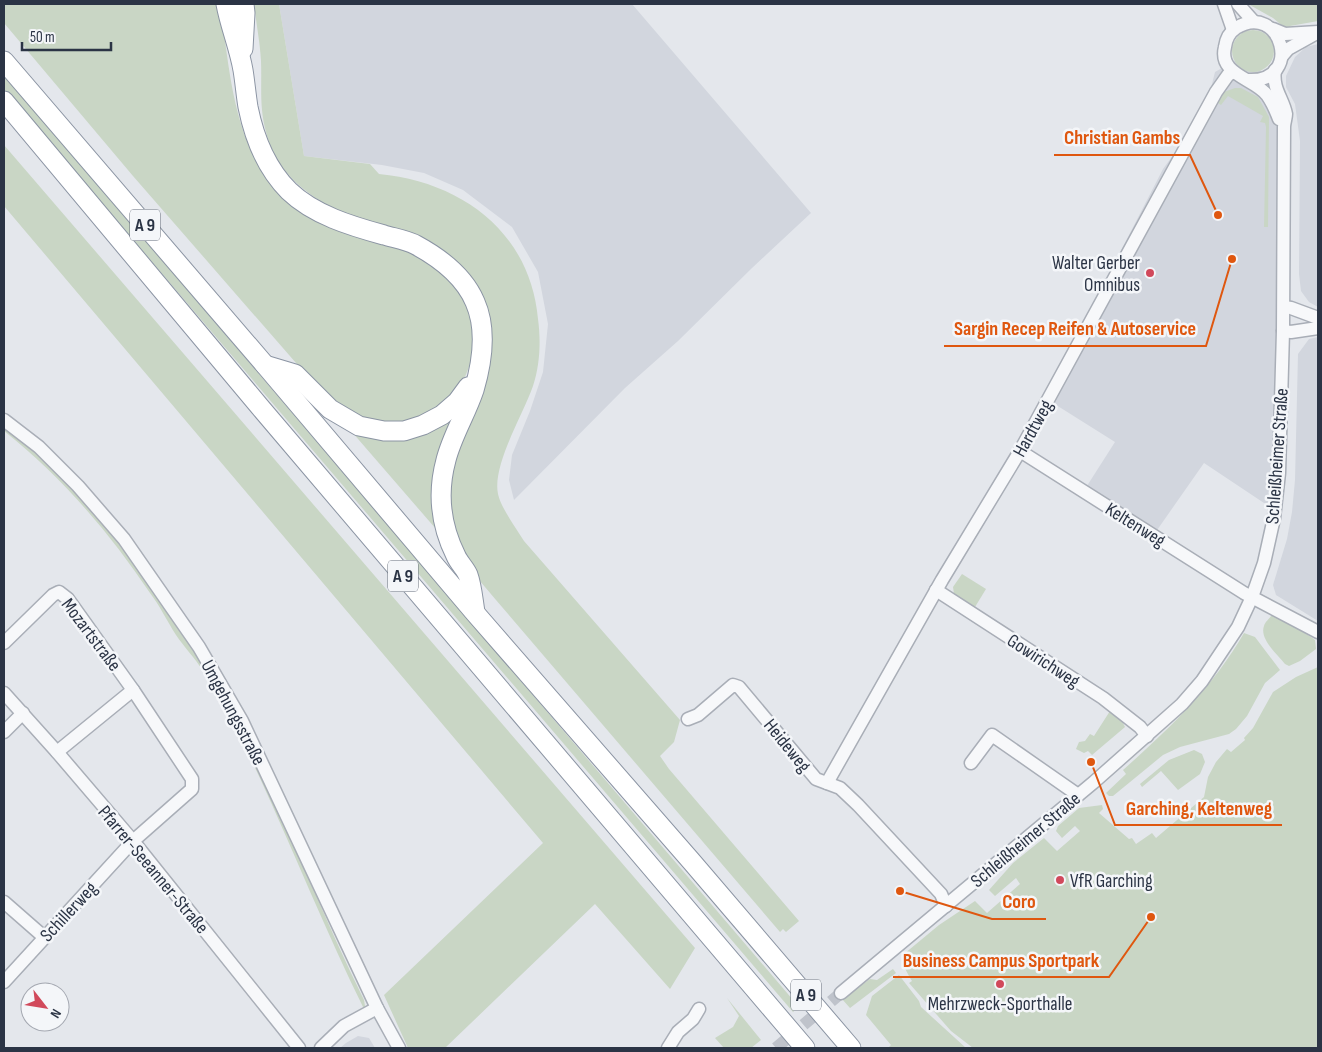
<svg xmlns="http://www.w3.org/2000/svg" width="1322" height="1052" viewBox="0 0 1322 1052" font-family="'Sofia Sans Condensed',sans-serif">
	<rect width="100%" height="100%" fill="#e4e7ec"/>
	<g fill="#d2d6de">
		<path d="M 279,4 L 632,4 L 811,213 L 752,268 L 678,341 L 625,388 L 514,500 L 509,480 L 512,455 L 530,411 L 543,372 L 548,324 L 538,272 L 512,227 L 463,190 L 424,173 L 382,165 L 304,156 Z"/>
		<path d="M 1318,44 L 1318,307 L 1309,302 L 1301,291 L 1299,274 L 1300,141 L 1295,104 L 1286,87 L 1286,76 L 1295,57 L 1306,47 Z"/>
		<path d="M 1252,51 L 1285,128 L 1278,510 L 1264,503 L 1204,463 L 1155,533 L 1085,489 L 1115,442 L 1045,398 L 1163,169 L 1179,147 L 1211,88 L 1215,72 Z"/>
		<path d="M 1318,337 L 1318,621 L 1276,595 L 1273,585 L 1287,539 L 1292,512 L 1295,480 L 1298,354 L 1309,339 Z"/>
		<path d="M 358,1036 L 369,1038 L 375,1048 L 340,1048 L 346,1043 Z"/>
	</g>
	<g fill="#c9d6c5">
		<path d="M 4,4 L 220,4 C 229,63 232,135 271,183 C 282,198 306,218 324,225 C 332,228 341,229 349,231 C 378,239 408,249 433,265 C 437,268 444,271 448,276 C 496,330 473,410 401,425 C 395,426 388,424 382,424 C 375,423 366,423 360,421 C 349,416 333,401 323,394 L 133,176 L 4,23 Z"/>
		<path d="M 254,4 L 279,4 L 304,156 L 370,164 L 379,174 C 462,182 530,232 538,319 C 541,341 540,365 533,386 C 523,415 492,465 498,494 C 501,508 516,528 524,541 L 680,720 L 674,742 L 660,756 L 669,769 L 799,921 L 786,932 L 783,929 L 780,932 L 496,600 L 474,574 L 456,543 L 447,480 L 481,385 L 468,275 C 440,261 411,247 383,233 C 335,210 280,189 266,132 C 259,106 262,86 261,61 C 260,42 256,22 254,4 Z"/>
		<path d="M 1248,4 L 1318,4 L 1318,21 L 1290,26 L 1290,29 L 1285,28 L 1273,18 Z"/>
		<circle cx="1253" cy="51" r="21"/>
		<path d="M 4,75 L 799,1007 L 793,1012 L 16,103 L 4,89 Z"/>
		<path d="M 1235,88 L 1241,88 L 1258,97 L 1269,117 L 1268,227 L 1264,227 L 1266,127 L 1265,123 L 1260,122 L 1263,116 L 1228,96 L 1221,105 L 1218,103 L 1224,92 Z"/>
		<path d="M 4,145 L 695,948 L 670,989 L 595,904 L 445,1048 L 408,1048 L 384,995 L 543,843 L 4,206 Z"/>
		<path d="M 456,410 L 434,506 L 436,529 L 352,432 L 379,439 Z"/>
		<path d="M 4,425 C 74,480 128,550 177,624 C 201,660 224,696 243,735 C 287,821 321,913 364,1000 L 365,1006 L 364,1009 C 326,932 294,852 258,774 C 242,739 223,704 203,671 C 195,658 184,647 176,635 C 167,621 160,606 150,593 C 109,532 61,476 4,431 Z"/>
		<path d="M 962,574 L 986,589 L 975,607 L 954,594 L 953,587 Z"/>
		<path d="M 1271,616 L 1277,616 L 1311,637 L 1315,640 L 1316,649 L 1300,661 L 1289,666 L 1285,664 C 1278,655 1259,639 1264,626 C 1265,622 1269,619 1271,616 Z"/>
		<path d="M 1244,633 L 1255,637 L 1280,670 L 1265,683 L 1247,716 L 1236,729 L 1229,734 L 1180,747 L 1163,755 L 1113,796 L 1109,796 L 1106,793 L 1126,774 L 1123,770 C 1169,729 1213,687 1244,633 Z"/>
		<path d="M 1318,667 L 1318,1048 L 973,1048 L 951,1031 L 909,983 L 912,981 C 907,972 901,964 904,954 L 939,925 L 975,901 L 987,913 L 1020,884 L 1016,878 L 995,896 L 989,890 L 1013,863 L 1044,838 L 1057,851 L 1080,831 L 1075,826 L 1062,838 L 1056,831 L 1058,826 L 1079,808 L 1102,805 L 1103,809 L 1099,813 L 1129,839 L 1132,838 L 1136,844 L 1152,833 L 1156,838 L 1204,797 L 1208,777 L 1216,762 L 1227,749 L 1231,752 L 1245,740 L 1244,738 L 1253,728 L 1273,692 L 1296,677 Z"/>
		<path d="M 1110,711 L 1122,721 L 1125,727 L 1092,755 L 1088,751 L 1084,753 L 1076,749 L 1079,742 L 1085,741 L 1090,734 L 1094,736 Z"/>
		<path d="M 1194,750 L 1202,754 L 1205,762 L 1200,774 L 1178,790 L 1161,771 L 1142,787 L 1140,784 L 1169,760 Z"/>
		<path d="M 893,969 L 896,973 L 850,1008 L 842,999 L 870,979 L 877,980 Z"/>
		<path d="M 899,975 L 919,1001 L 921,1007 L 966,1048 L 888,1048 L 891,1045 L 866,1015 L 872,996 Z"/>
		<path d="M 727,998 L 761,1040 L 751,1048 L 724,1048 L 715,1038 L 733,1027 L 739,1016 Z"/>
	</g>
	<g fill="none" stroke-linecap="round" stroke-linejoin="round">
		<path stroke="#bfc3cb" stroke-width="12" stroke-dasharray="12 6" stroke-linecap="butt" d="M 776,1048 L 841,993"/>
		<g stroke="#a9aeb7" stroke-width="15">
			<g id="minor">
				<path d="M 1224,4 L 1233,30"/>
				<path d="M 1238,4 L 1254,22"/>
				<path d="M 1273,29 L 1285,34 L 1318,32"/>
				<path d="M 1282,56 L 1288,49 L 1315,34"/>
				<path d="M 1248,80 C 1305,83 1281,0 1236,28 C 1230,32 1226,39 1225,47 C 1218,75 1254,78 1267,95 C 1272,102 1276,111 1279,119"/>
				<path d="M 1284,307 L 1291,308 L 1318,318"/>
				<path d="M 1283,331 L 1291,332 L 1318,328"/>
				<path d="M 4,420 L 39,447 L 78,486 L 124,539 L 199,647 L 242,721 L 377,1008 L 399,1048"/>
				<path d="M 1020,451 L 1244,593 L 1318,632"/>
				<path d="M 936,590 L 1103,698 L 1140,727 L 1147,736"/>
				<path d="M 4,643 L 53,595 L 59,592 L 68,599 L 133,690 L 192,779 L 192,789 L 133,841 L 4,982"/>
				<path d="M 4,693 L 57,752 L 133,841 L 299,1048"/>
				<path d="M 688,719 L 698,715 L 733,685 L 739,687 L 816,779 L 840,788 L 858,805 L 941,894 L 946,906"/>
				<path d="M 4,732 L 23,713"/>
				<path d="M 57,752 L 133,690"/>
				<path d="M 971,763 L 992,735 L 1078,795"/>
				<path d="M 827,783 L 942,580 L 1020,451 L 1216,92 L 1228,75 L 1233,72"/>
				<path d="M 4,902 L 44,937"/>
				<path d="M 841,993 L 1094,782 L 1182,704 L 1202,681 L 1238,627 L 1252,597 L 1264,563 L 1274,518 L 1279,473 L 1283,331 L 1284,127 C 1284,123 1286,118 1286,114 C 1283,98 1272,89 1275,70"/>
				<path d="M 321,1048 L 344,1026 L 377,1008"/>
				<path d="M 668,1048 L 678,1032 L 693,1019 L 699,1009"/>
			</g>
		</g>
		<g stroke="#8b94a3" stroke-width="21">
			<g id="highway">
				<path d="M 226,4 C 230,26 239,47 243,70 C 245,82 246,95 248,107 C 254,137 267,169 289,191 C 314,215 351,226 384,235 C 394,238 407,240 416,245 C 440,258 464,276 475,302 C 487,329 482,363 474,390 C 466,414 452,436 446,460 C 437,493 441,526 456,556 C 459,563 465,568 468,575 C 472,586 473,600 475,612"/>
				<path d="M 243,49 L 245,13 L 244,4"/>
				<path d="M 4,61 L 265,365 L 475,613 L 692,862 L 851,1048"/>
				<path d="M 4,101 L 260,407 L 805,1048"/>
				<path d="M 265,365 L 295,374 L 330,409 L 359,426 L 384,431 L 404,431 L 423,425 L 442,415 L 457,402 L 468,387"/>
			</g>
		</g>
		<use href="#minor" stroke="#f7f8fa" stroke-width="12"/>
		<use href="#highway" stroke="#fff" stroke-width="19"/>
	</g>
	<g fill="#d1495b" stroke="#f4f6f9" stroke-width="2">
		<circle cx="1150" cy="273" r="5"/>
		<circle cx="1060" cy="880" r="5"/>
		<circle cx="1000" cy="984" r="5"/>
	</g>
	<g text-anchor="middle" stroke-width="5" stroke-linejoin="round" paint-order="stroke">
		<g fill="#f4f6f9" stroke="#676e7b" stroke-width="1">
			<rect x="130" y="209.5" width="30" height="31" rx="4"/>
			<rect x="388" y="560.5" width="30" height="31" rx="4"/>
			<rect x="791" y="979.5" width="30" height="31" rx="4"/>
		</g>
		<g font-size="18" font-weight="bold" fill="#2b3445">
			<text x="145" y="231">A 9</text>
			<text x="403" y="582">A 9</text>
			<text x="806" y="1001">A 9</text>
		</g>
		<g font-size="19" fill="#2b3445" stroke="#f4f6f9" text-anchor="end">
			<text x="1140" y="269">Walter Gerber<tspan x="1140" dy="22">Omnibus</tspan></text>
			<text x="1070" y="887" text-anchor="start">VfR Garching</text>
			<text x="1000" y="1010" text-anchor="middle">Mehrzweck-Sporthalle</text>
		</g>
		<g font-size="19" fill="#2b3445" stroke="#f4f6f9">
			<text transform="translate(1032 428) rotate(-61)" y="7">Hardtweg</text>
			<text transform="translate(1276 456) rotate(-86)" y="7">Schleißheimer Straße</text>
			<text transform="translate(1136 524) rotate(32)" y="7">Keltenweg</text>
			<text transform="translate(92 634) rotate(53)" y="7">Mozartstraße</text>
			<text transform="translate(1044 660) rotate(33)" y="7">Gowirichweg</text>
			<text transform="translate(234 712) rotate(62)" y="7">Umgehungsstraße</text>
			<text transform="translate(788 745) rotate(51)" y="7">Heideweg</text>
			<text transform="translate(1025 839) rotate(-40)" y="7">Schleißheimer Straße</text>
			<text transform="translate(154 869) rotate(50)" y="7">Pfarrer-Seeanner-Straße</text>
			<text transform="translate(68 911) rotate(-47)" y="7">Schillerweg</text>
		</g>
	</g>
	<path fill="none" stroke="#df570f" stroke-width="2" d="M1218 215L1190 155H1054M1232 259L1206 346H944M1091 762L1115 825H1282M900 891L992 919H1046M1151 917L1109 977H893"/>
	<g fill="#df570f" stroke="#f4f6f9" stroke-width="2">
		<circle cx="1218" cy="215" r="5"/>
		<circle cx="1232" cy="259" r="5"/>
		<circle cx="1091" cy="762" r="5"/>
		<circle cx="900" cy="891" r="5"/>
		<circle cx="1151" cy="917" r="5"/>
	</g>
	<g font-size="20" text-anchor="middle" font-weight="bold" fill="#df570f" stroke="#f4f6f9" stroke-width="5" stroke-linejoin="round" paint-order="stroke">
		<text x="1122" y="144">Christian Gambs</text>
		<text x="1075" y="335">Sargin Recep Reifen &amp; Autoservice</text>
		<text x="1199" y="815">Garching, Keltenweg</text>
		<text x="1019" y="908">Coro</text>
		<text x="1001" y="967">Business Campus Sportpark</text>
	</g>
	<rect width="1322" height="1052" fill="none" stroke="#2b3445" stroke-width="10"/>
	<g transform="translate(45 1007) rotate(121)"><circle r="24" fill="#f4f6f9" stroke="#a4a8b1"/>
	<path d="M0-4L9 19L0 12L-9 19Z" fill="#d1495b"/>
	<text y="-8" font-size="14" font-weight="bold" text-anchor="middle" fill="#2b3445">N</text>
	</g>
	<path d="M22 42v8h89v-8" fill="none" stroke="#2b3445" stroke-width="2.5"/>
	<text x="30" y="42" font-size="15" fill="#2b3445" stroke="#f4f6f9" stroke-width="4" paint-order="stroke">50 m</text>
</svg>
